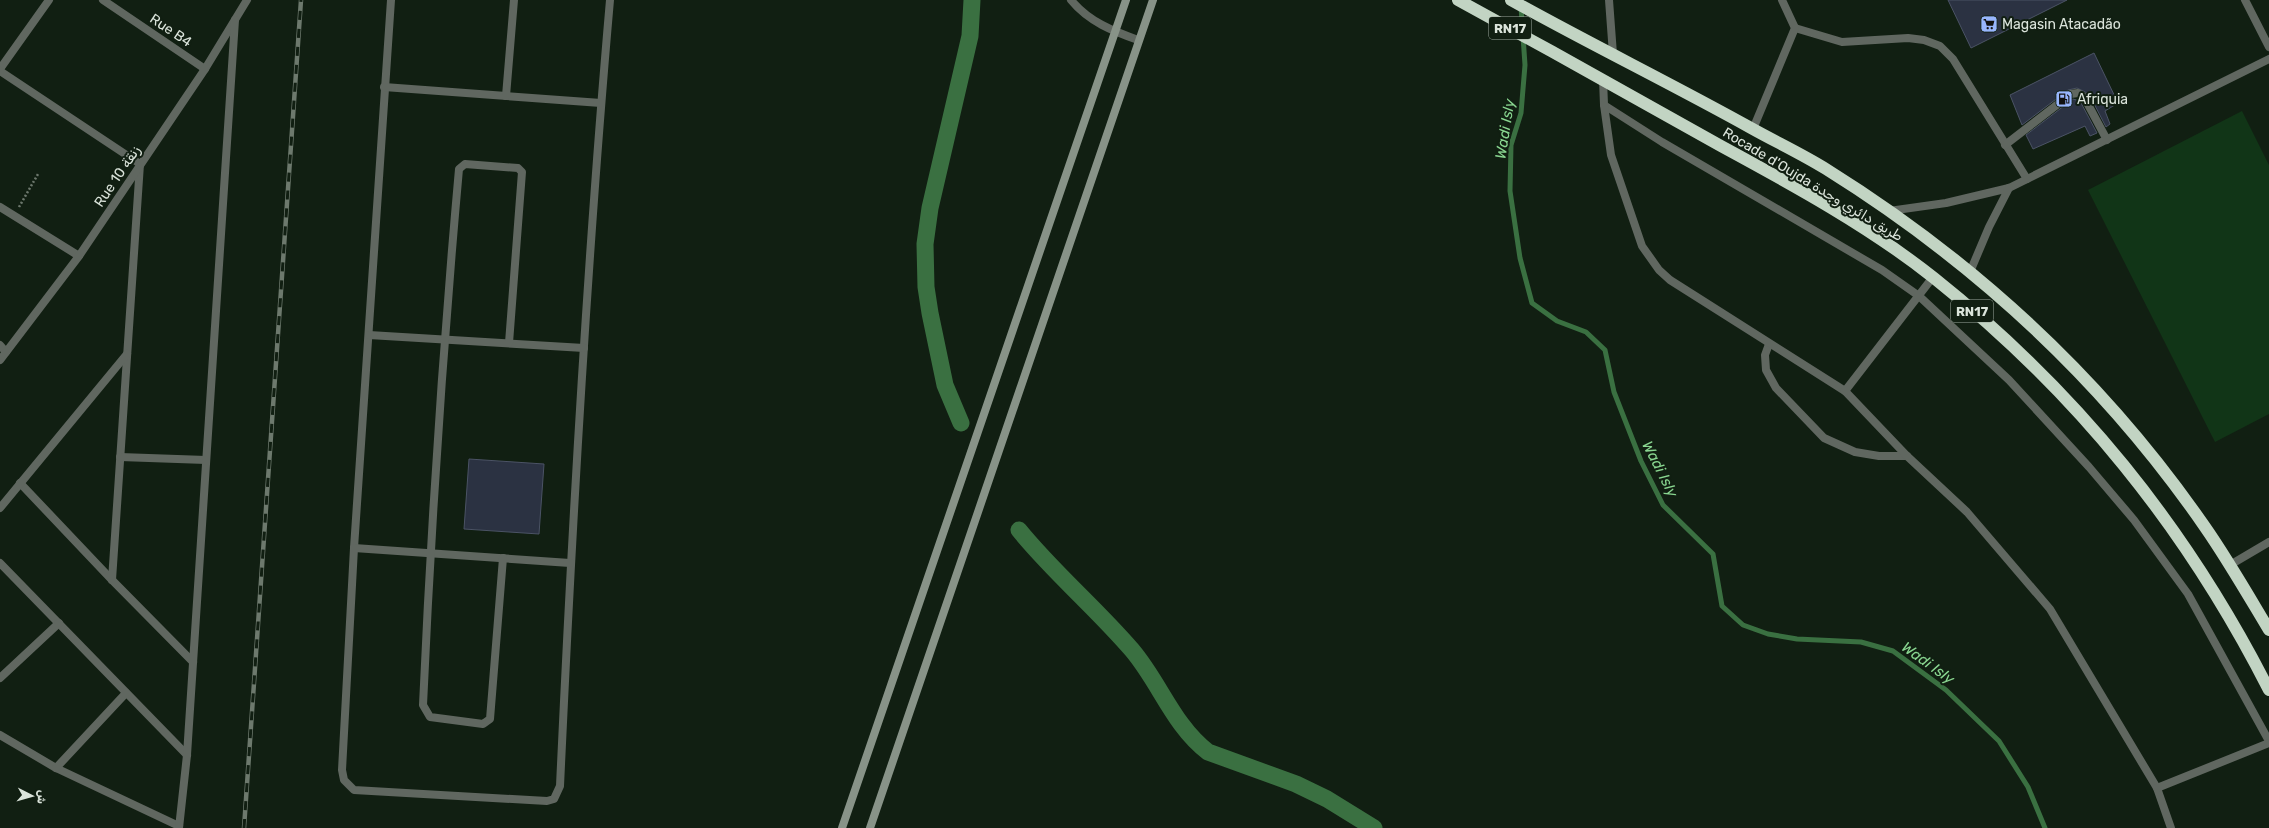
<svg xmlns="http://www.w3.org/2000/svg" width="2269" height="828" viewBox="0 0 2269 828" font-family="Rubik,Cairo,sans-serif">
	<rect width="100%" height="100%" fill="#111f12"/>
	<path fill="#113517" d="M 2242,111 L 2269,165 L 2269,414 L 2215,442 L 2088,190 Z"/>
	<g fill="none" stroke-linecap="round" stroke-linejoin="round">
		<path stroke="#3a7041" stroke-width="5" d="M 1521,7 L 1525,65 L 1521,113 L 1511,145 L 1510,191 L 1520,258 L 1532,303 L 1557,321 L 1586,332 L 1605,350 L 1614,392 L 1641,461 L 1663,505 L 1713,554 L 1722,606 L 1743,625 L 1768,634 L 1797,639 L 1861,642 L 1893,651 L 1946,690 L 1999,741 L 2028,787 L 2045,828"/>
		<g stroke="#3a7041" stroke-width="17">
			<path d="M 961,423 L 945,385 L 930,313 L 926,287 L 925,244 L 930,208 L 970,36 L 972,0"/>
			<path d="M 1019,530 C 1053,572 1096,608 1132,650 C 1160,683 1173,725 1208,752 L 1296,784 L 1327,799 L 1374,828"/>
		</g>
	</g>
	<g fill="#2b3242" stroke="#4b5365">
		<path d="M 1948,0 L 2067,0 L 1971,48 Z"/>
		<path d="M 2094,53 L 2118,103 L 2105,111 L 2110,124 L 2106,127 L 2089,94 L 2077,88 L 2068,90 L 2022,125 L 2010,95 Z"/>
		<path d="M 2073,99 L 2080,101 L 2097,133 L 2090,136 L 2085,126 L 2033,149 L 2026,135 Z"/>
		<path d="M 469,459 L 544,464 L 539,534 L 464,529 Z"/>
	</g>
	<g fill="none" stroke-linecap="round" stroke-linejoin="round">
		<path stroke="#6d786d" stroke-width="2.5" stroke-dasharray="2 2" stroke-linecap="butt" d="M 19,207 L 38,174"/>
		<g stroke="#606760" stroke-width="8">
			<path d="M 2245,0 L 2269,47"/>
			<path d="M 1795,28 L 1842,42 L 1908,38 L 1924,40 L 1940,46 L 1953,59 L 2027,179"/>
			<path d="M 1753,129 L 1795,28 L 1782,0"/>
			<path d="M 2005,145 L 2071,94 L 2078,93 L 2084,97 L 2107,140"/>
			<path d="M 1769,344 L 1765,355 L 1766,370 L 1776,388 L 1824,438 L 1855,452 L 1879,456 L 1907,456"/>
			<path d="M 2230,565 L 2269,542"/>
		</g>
		<g stroke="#606760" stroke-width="8">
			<path d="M 103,0 L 205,69"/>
			<path d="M 391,0 L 354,548 L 342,770 L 344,780 L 354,790 L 547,801 L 554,799 L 560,786 C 572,524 587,262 610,0"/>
			<path d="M 1071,0 C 1089,22 1113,31 1138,40"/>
			<path d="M 1609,0 L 1613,54"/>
			<path d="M 0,69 L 49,0"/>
			<path d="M 0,71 L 140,164 L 112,580"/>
			<path d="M 1603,79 L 1604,105 L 1662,142 L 1882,270 L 1919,296 L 2009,380 L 2089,467 L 2134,520 L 2188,594 L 2269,741"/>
			<path d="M 384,87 L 601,103"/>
			<path d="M 506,96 L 514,0"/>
			<path d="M 1604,105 L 1611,155 L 1642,246 L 1659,270 L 1670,280 L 1845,391 L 1907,456 L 1967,512 L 2050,609 L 2157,788 L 2171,828"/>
			<path d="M 0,207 L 79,256"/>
			<path d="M 1889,211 L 1946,203 L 2009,188 L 2269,59"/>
			<path d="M 1970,272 L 1989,227 L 2009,188"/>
			<path d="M 369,335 L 584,348"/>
			<path d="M 0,345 L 6,352"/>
			<path d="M 0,360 L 79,256 L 205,69 L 247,0"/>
			<path d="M 1845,391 L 1933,277"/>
			<path d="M 120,457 L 206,460"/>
			<path d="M 20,483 L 112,580 L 193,662"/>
			<path d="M 0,508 L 127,354"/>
			<path d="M 354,548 L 570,563"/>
			<path d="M 503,558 L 490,719 L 483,724 L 430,717 L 423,705 C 431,526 443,347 459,169 L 465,164 L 518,168 L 522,172 L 509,343"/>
			<path d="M 0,563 L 187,755"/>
			<path d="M 0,678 L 59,623"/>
			<path d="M 0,735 L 56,768 L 179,826"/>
			<path d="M 56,768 L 126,693"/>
			<path d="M 2157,788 L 2269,743"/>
			<path d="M 179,828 L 187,755 L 235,20"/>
		</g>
		<g stroke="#889388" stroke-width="8">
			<path d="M 842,828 L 1126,0"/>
			<path d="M 870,828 L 1153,0"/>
		</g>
		<g stroke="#c2d4c3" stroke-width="12">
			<path d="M 1458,0 C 1546,48 1634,97 1721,146 C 1793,185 1870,227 1934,278 C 2077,392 2186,527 2269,690"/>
			<path d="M 1511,0 C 1590,44 1672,84 1751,128 C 1776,142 1802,154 1826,169 C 1975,262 2105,382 2205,527 C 2228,560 2248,595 2269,630"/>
		</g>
		<g stroke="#6d796d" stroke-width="4.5">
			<path id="rail" d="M 244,828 L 301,0"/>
		</g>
		<use href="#rail" stroke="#111f12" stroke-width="3" stroke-dasharray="9" stroke-linecap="butt"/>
	</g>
	<defs>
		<g id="supermarket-square" transform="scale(0.9)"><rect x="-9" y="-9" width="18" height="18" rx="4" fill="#98b6fd" stroke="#111f12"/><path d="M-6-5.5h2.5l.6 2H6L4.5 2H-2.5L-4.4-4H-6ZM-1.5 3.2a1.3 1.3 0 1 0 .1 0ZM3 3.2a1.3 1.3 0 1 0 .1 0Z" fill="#111"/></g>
		<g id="fuel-square" transform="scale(0.9)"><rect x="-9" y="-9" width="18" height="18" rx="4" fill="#98b6fd" stroke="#111f12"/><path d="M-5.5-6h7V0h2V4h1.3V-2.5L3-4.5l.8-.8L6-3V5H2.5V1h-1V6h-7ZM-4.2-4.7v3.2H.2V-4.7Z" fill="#111"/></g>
	</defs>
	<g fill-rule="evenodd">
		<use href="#supermarket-square" x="1989" y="24"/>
		<use href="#fuel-square" x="2064" y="99"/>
	</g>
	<g text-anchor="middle" stroke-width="4" stroke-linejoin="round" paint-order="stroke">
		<g fill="#111f12" stroke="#9ea99f" stroke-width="1">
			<rect x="1489" y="17" width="42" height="22" rx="3"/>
			<rect x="1951" y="300" width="42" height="22" rx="3"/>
		</g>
		<g font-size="13" font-weight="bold" fill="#dbe4db">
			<text x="1510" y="33">RN17</text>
			<text x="1972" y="316">RN17</text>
		</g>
		<g font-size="14" fill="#dbe4db" stroke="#111f12" text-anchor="start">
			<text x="2002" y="29">Magasin Atacadão</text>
			<text x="2077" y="104">Afriquia</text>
		</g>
		<g font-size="14" fill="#dbe4db" stroke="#111f12">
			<text transform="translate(171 30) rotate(34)" y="5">Rue B4</text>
			<text transform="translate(117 176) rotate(-56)" y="5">Rue 10 زنقة</text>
			<text transform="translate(1813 184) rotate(31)" y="5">Rocade d'Oujda طريق دائري وجدة</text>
		</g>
		<g font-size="15" font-style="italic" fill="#89d690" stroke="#111f12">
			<text transform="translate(1505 129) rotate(-81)" y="5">Wadi Isly</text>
			<text transform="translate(1660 469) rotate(63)" y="5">Wadi Isly</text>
			<text transform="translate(1928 663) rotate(36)" y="5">Wadi Isly</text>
		</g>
	</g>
	<g transform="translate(32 796) rotate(96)" stroke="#111f12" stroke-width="3" paint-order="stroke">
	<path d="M0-3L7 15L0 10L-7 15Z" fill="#dbe4db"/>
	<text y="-6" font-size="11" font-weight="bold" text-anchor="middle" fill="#dbe4db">ش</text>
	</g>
</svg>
